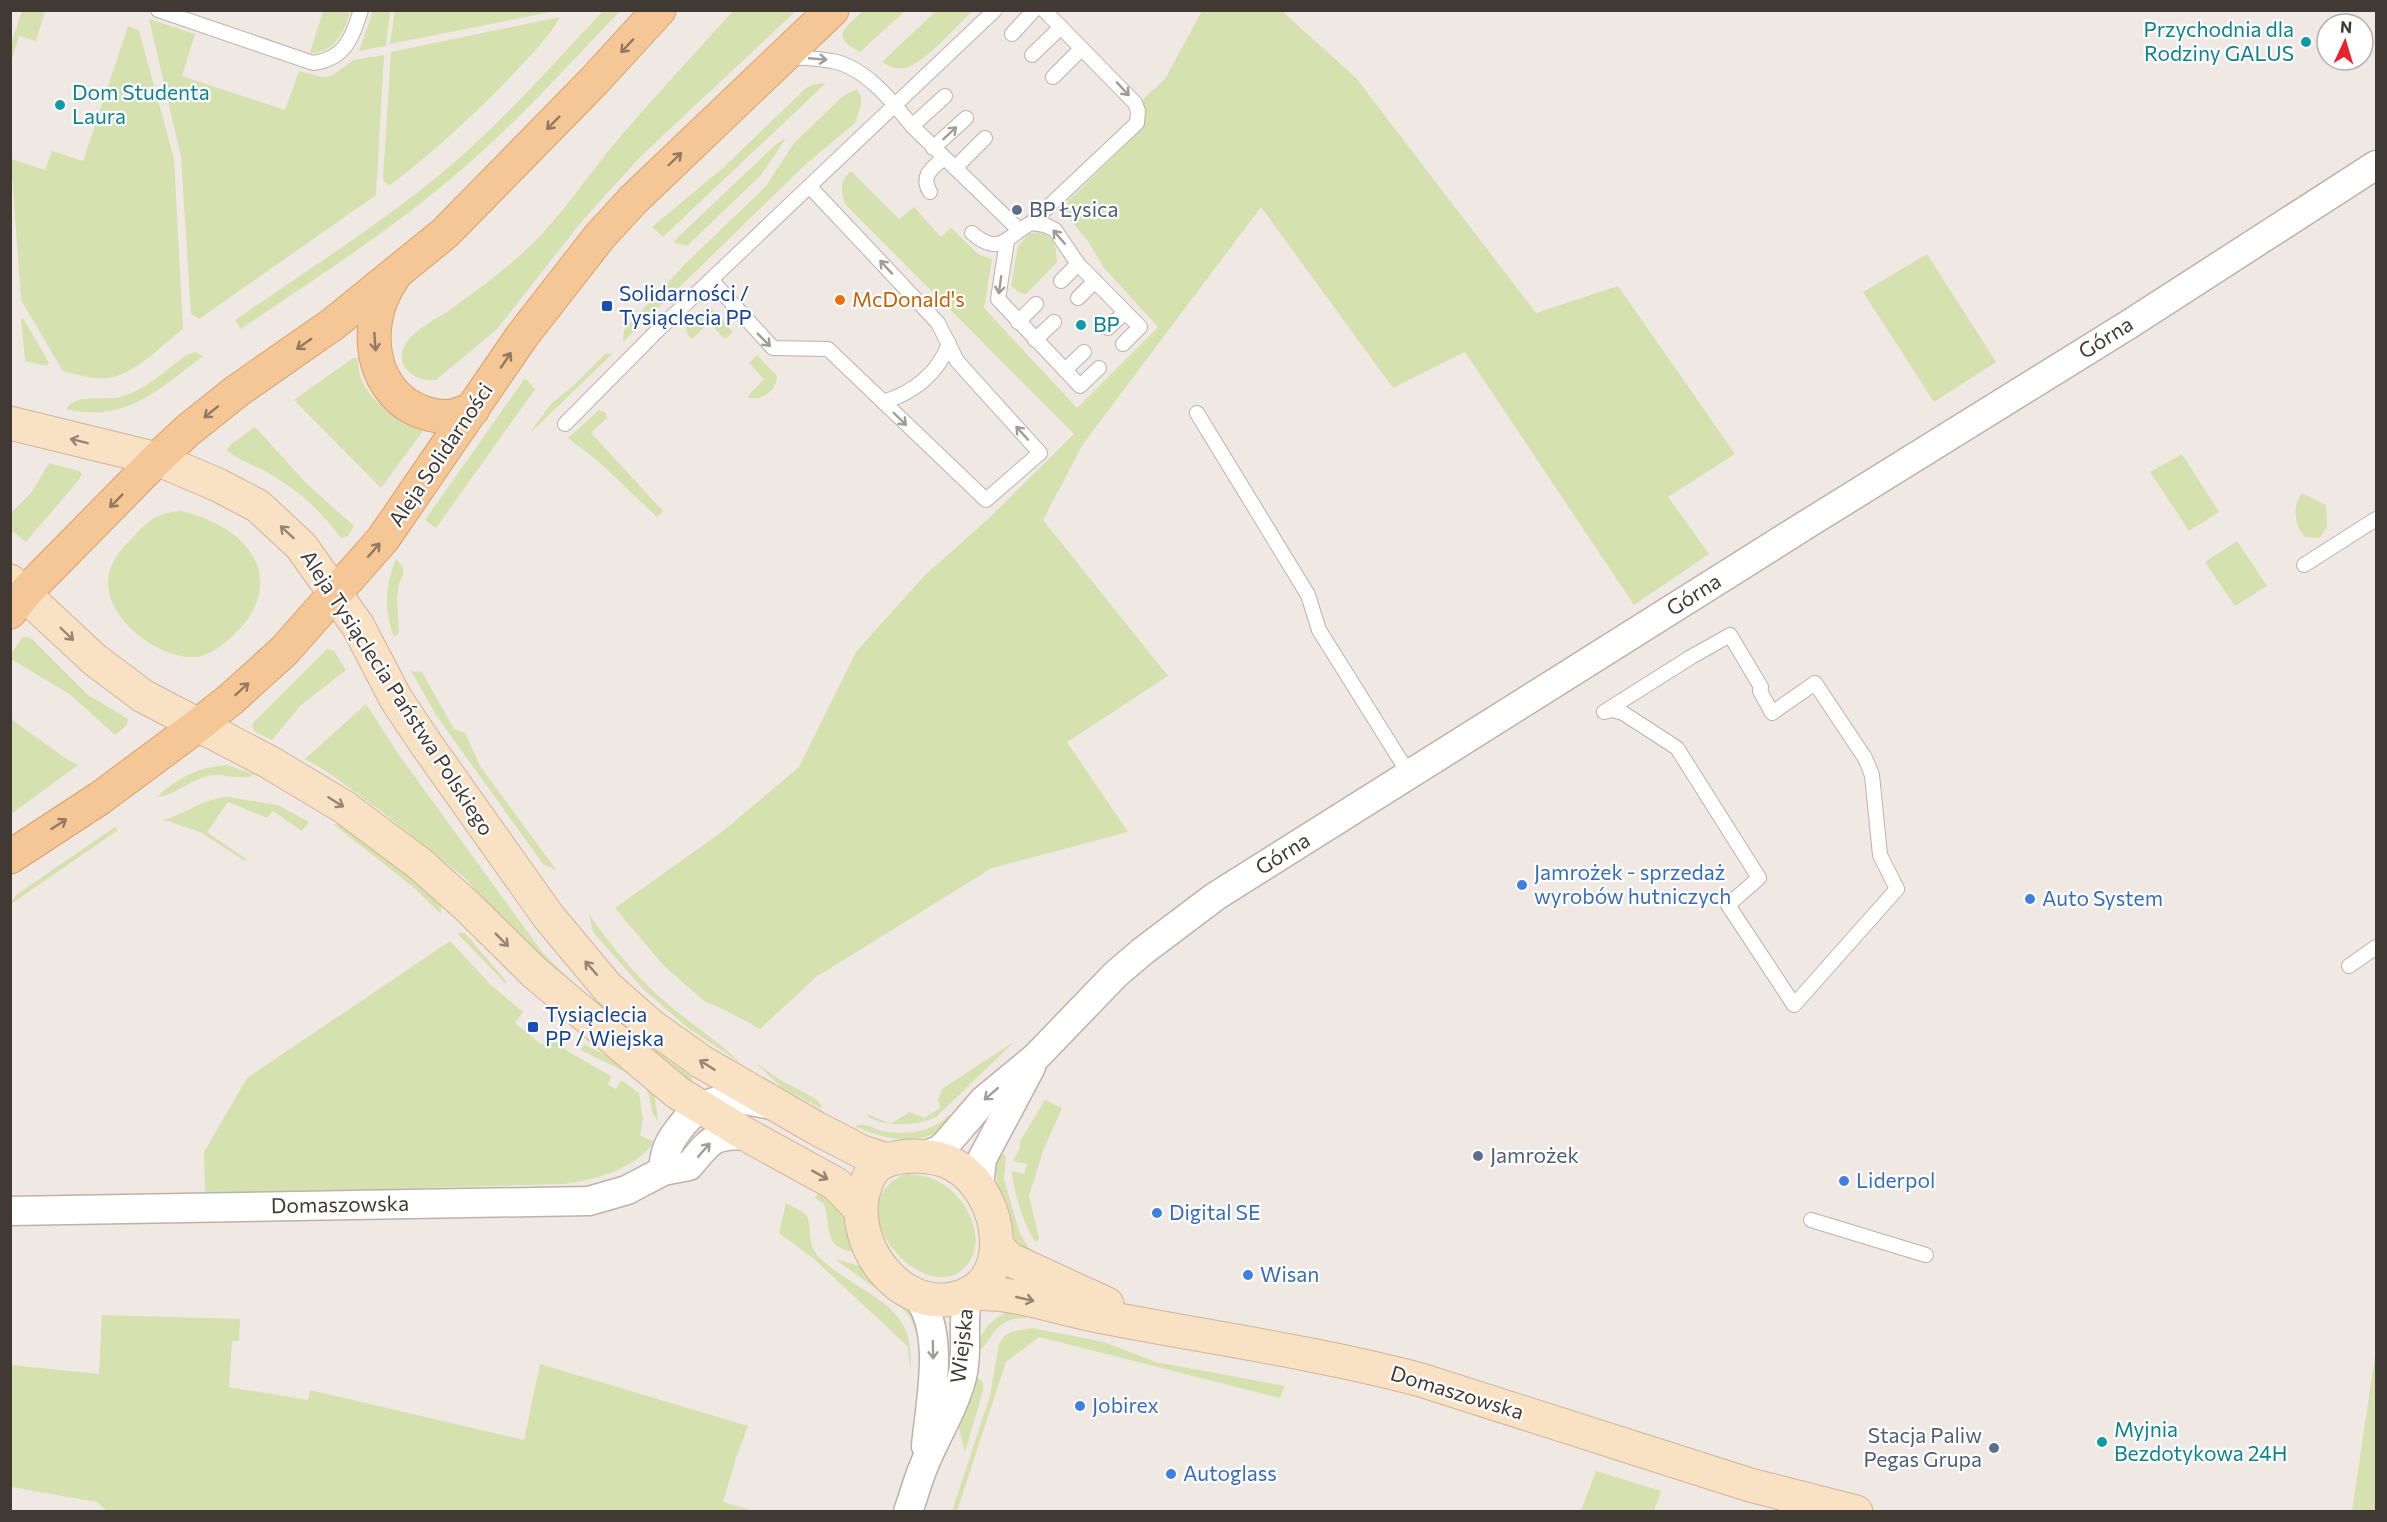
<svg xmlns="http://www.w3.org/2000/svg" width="2387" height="1522" viewBox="0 0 2387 1522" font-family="Commissioner,sans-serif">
	<rect width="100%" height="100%" fill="#f0e9e3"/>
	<g fill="#d5e1af">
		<path d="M 395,10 L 555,10 L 556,11 L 390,44 Z"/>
		<path d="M 864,10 L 905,11 L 860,52 C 829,36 845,28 864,10 Z"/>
		<path d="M 937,10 L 972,11 C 958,25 922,65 905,68 C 896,70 889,66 882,62 Z"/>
		<path d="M 22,11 L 45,11 L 36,41 L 19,36 L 11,62 L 11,44 Z"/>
		<path d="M 323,11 L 350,11 C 345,32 334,53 310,53 Z"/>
		<path d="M 373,11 L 390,11 L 386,46 L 359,51 Z"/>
		<path d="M 603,11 L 620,11 C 571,62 523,116 469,163 C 399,225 319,276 241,329 L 235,320 C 307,270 383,223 450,166 C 505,119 554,63 603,11 Z"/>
		<path d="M 733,11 L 796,11 L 641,156 L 582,221 L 497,329 L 436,380 C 417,382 393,368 405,345 C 414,328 440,318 455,306 C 481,288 507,268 530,246 C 564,213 590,172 620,137 C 657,94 696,52 733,11 Z"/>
		<path d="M 1202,11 L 1282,11 L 1356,78 L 1536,313 L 1618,286 L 1735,454 L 1668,497 L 1709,554 L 1634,605 L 1465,352 L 1393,388 L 1261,207 L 1083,444 L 1043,520 L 1168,676 L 1067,742 L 1128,832 L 992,868 L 816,977 L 760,1029 L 725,1010 L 704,1001 L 664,966 L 615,908 L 723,831 L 799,767 L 856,652 L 925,575 L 986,521 L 1074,434 L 845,204 C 841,190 839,181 851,171 L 899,219 L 914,207 L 941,237 L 951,228 L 978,254 L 992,259 L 984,308 L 1077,408 L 1158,327 L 1104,268 L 1088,241 L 1072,222 L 1067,212 L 1068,201 L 1137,134 C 1146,121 1146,113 1143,99 L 1165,79 Z"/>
		<path d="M 560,17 C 548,38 532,54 516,71 C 476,113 435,151 389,186 L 383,180 L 391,52 Z"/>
		<path d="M 149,19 L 195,34 L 182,76 L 285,110 L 299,71 L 322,77 L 331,76 L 354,60 L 384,55 L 376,195 L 199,319 L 191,314 L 181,157 Z"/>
		<path d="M 128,26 L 139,31 L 174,159 L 183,329 C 162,345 139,370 114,377 C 97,381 79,375 63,371 L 21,300 L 11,159 L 45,170 L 52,151 L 83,161 Z"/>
		<path d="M 826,83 L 663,237 L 652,227 L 724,167 L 806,88 L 815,84 Z"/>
		<path d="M 857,89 L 861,97 L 861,105 L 855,123 L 806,164 L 623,342 L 624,330 L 686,263 L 766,186 L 794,143 L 843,96 Z"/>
		<path d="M 786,138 L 761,175 L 687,246 L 673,242 L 776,144 Z"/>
		<path d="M 1040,232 C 1056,239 1056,246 1057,262 L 1026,294 L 1019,293 L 1011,285 L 1018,246 L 1030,233 Z"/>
		<path d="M 1927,254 L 1996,362 L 1934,402 L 1863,292 Z"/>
		<path d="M 711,308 L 733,332 L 725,339 L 709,323 L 692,339 L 687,334 L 686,327 L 706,309 Z"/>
		<path d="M 23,318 L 49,363 L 46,366 L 25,361 L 21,319 Z"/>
		<path d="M 195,352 L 203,356 C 159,389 125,424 66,409 C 77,393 102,401 119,397 C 144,392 167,369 188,354 Z"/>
		<path d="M 613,353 L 529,434 L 551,404 L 573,386 L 605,354 Z"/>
		<path d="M 757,355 L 777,376 C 777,391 761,402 747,397 L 764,379 L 749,363 Z"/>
		<path d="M 353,358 L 358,358 C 357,398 394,417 425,428 L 381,488 L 294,400 Z"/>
		<path d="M 525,378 L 535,389 L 436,528 L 425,520 Z"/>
		<path d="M 599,410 L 606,413 L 607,418 L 591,433 L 663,511 L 657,517 L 598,461 L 568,438 Z"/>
		<path d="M 255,427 L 308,485 L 354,526 L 348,536 L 341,538 C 322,512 300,492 272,475 C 261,468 233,458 227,450 L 230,445 Z"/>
		<path d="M 2182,454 L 2219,512 L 2189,531 L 2150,472 Z"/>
		<path d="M 49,463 L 79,471 L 82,474 C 80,481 35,530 26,542 L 11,530 L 11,513 L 31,493 Z"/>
		<path d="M 2302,493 L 2326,505 L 2327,527 L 2319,538 L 2305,537 C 2294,525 2292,506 2302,493 Z"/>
		<path d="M 180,511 C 252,526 293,585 227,641 C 216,650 205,658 190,657 C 154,656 100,614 109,574 C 112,559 123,547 134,536 C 147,521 159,512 180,511 Z"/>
		<path d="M 2237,541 L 2267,586 L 2235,606 L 2205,562 Z"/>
		<path d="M 396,559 L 403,568 L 403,574 L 399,584 L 397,597 L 399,633 L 394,637 C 384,609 385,587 396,559 Z"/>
		<path d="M 23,637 L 28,637 L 33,640 L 88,695 L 128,719 L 127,725 L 115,735 L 71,695 L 11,659 L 11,654 Z"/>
		<path d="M 327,649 L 334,651 L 346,670 L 300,706 L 272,740 L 255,732 L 252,726 L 254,722 Z"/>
		<path d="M 411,671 L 422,672 L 454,729 L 465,733 L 480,766 L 557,871 L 543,864 L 436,715 Z"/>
		<path d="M 366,704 L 399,755 L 543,953 L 579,989 L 620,1025 L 692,1077 L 692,1083 L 688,1085 L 528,949 L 465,878 L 381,811 L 326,771 L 305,759 Z"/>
		<path d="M 11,719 L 65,758 L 78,765 L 11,814 Z"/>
		<path d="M 226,765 L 254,774 C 248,781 225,774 213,775 C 189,779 177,795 157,797 C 176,778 199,767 226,765 Z"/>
		<path d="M 228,797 L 278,805 L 309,822 L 302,831 L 273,811 L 267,818 L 228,802 L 207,832 L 246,859 L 245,861 L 200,832 L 164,820 C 187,813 204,798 228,797 Z"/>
		<path d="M 333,824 L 341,824 L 403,871 L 441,906 L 441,914 L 412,886 Z"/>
		<path d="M 115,827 L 118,830 L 11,904 L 16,895 Z"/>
		<path d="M 589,914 C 610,945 634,974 662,999 C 688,1022 717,1040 742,1064 L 688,1028 L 644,990 L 593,932 Z"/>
		<path d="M 457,933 L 465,933 L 507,982 L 506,984 Z"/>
		<path d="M 450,941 L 491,985 L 523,1012 L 515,1023 L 542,1045 L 550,1036 L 569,1052 L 611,1076 L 608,1085 L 616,1089 L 621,1080 L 639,1093 L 643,1119 L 640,1135 L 654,1142 C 634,1170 596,1179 565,1184 L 205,1194 L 204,1152 L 247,1078 Z"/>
		<path d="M 1015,1041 L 936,1117 C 917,1126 885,1128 867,1116 L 868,1114 L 890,1124 L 910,1112 L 924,1118 L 940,1108 L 938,1100 L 942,1089 Z"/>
		<path d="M 584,1044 L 632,1069 L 654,1089 L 658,1121 C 648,1112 653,1096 644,1086 C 631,1071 600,1061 581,1050 Z"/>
		<path d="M 756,1063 L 779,1079 L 814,1098 L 821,1104 L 822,1109 L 781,1087 Z"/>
		<path d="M 1045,1100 L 1062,1108 L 1043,1151 L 1029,1196 L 1039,1238 L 1037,1242 C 1026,1235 1012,1185 1012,1171 L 1024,1174 L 1027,1164 L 1013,1161 L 1020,1148 L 1020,1141 Z"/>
		<path d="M 949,1115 L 956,1117 C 950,1122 944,1129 938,1132 C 910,1146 881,1138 855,1126 C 865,1122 872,1128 882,1131 C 904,1136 933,1132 949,1115 Z"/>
		<path d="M 1000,1153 L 1006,1156 L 1004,1179 L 1019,1231 L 1027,1246 L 1041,1256 L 1022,1250 L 1013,1237 L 997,1185 L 996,1170 Z"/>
		<path d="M 906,1174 C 918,1175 930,1176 941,1183 C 965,1196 986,1235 970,1261 C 932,1319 828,1205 906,1174 Z"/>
		<path d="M 822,1187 L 844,1216 L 854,1252 C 822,1247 832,1229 824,1204 L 815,1198 Z"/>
		<path d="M 786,1203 C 792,1207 801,1210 806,1215 C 813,1222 805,1243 819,1257 C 859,1297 918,1300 910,1370 L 908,1347 L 904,1343 L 813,1258 L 779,1233 Z"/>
		<path d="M 835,1259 L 863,1267 L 907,1306 L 920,1327 L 919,1341 L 910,1317 L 901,1307 Z"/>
		<path d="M 1012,1311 L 1027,1312 L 1025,1318 C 992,1319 997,1336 978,1352 L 976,1347 C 983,1329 993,1316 1012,1311 Z"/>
		<path d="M 102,1315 L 240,1319 L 239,1341 L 232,1341 L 229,1387 L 308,1400 L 310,1390 L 524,1440 L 540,1364 L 748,1426 L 736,1458 L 723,1502 L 755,1511 L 108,1512 L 97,1502 L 11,1487 L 11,1365 L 99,1374 Z"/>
		<path d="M 1032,1328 L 1104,1342 L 1156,1362 L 1285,1386 L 1280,1398 L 1039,1337 L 1006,1362 L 957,1511 L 952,1511 L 990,1396 L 999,1344 L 1004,1336 L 1011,1332 Z"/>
		<path d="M 2376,1349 L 2376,1511 L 2352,1511 Z"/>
		<path d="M 975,1375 L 983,1383 L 983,1391 L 965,1452 L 958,1424 Z"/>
		<path d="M 1596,1471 L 1661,1491 L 1654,1511 L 1581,1511 Z"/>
	</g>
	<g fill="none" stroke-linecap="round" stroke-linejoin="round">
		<g stroke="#bdb2aa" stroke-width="16">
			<g id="lane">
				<path d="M 158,10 L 313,63 C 345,59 352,38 361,10"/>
				<path d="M 1012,34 L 1034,10"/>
				<path d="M 1032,55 L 1060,28"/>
				<path d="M 789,57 C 803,58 818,58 832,61 C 865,67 892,101 912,126 L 945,96"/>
				<path d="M 1053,77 L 1081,49"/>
				<path d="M 912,126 L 1019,230"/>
				<path d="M 933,148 L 966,118"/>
				<path d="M 955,168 L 985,138"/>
				<path d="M 930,192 C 920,176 932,168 944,158"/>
				<path d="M 1031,223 L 1045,225 L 1055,230 L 1078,264 L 1140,327 L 1123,344"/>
				<path d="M 972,233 C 1000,257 1006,237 1031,223 L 1137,123 L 1138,111 L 1135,103 L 1044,10"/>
				<path d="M 1007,241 L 998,299 L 1080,386 L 1099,368"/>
				<path d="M 712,281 L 773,348 L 828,349 L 986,500 L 1040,453 L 957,361 L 938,323 L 811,188"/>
				<path d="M 1061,281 L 1078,264"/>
				<path d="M 1078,298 L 1095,281"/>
				<path d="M 1018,322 L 1036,304"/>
				<path d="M 1108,328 L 1125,312"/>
				<path d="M 1035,340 L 1054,322"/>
				<path d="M 1065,370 L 1084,352"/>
				<path d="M 883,402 C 913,393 939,373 949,343"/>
				<path d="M 1197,413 L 1308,595 L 1319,630 L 1409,774"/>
				<path d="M 565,424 L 659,329 L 995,10"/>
				<path d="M 2304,565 L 2376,519"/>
				<path d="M 1730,635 L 1761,687 L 1760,691 L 1772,713 L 1815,683 L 1865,758 L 1872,775 L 1880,855 L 1897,889 L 1794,1005 L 1728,905 L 1759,878 L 1677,748 L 1623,713 L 1612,710 L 1604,712 L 1691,657 Z"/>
				<path d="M 2349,966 L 2376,947"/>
				<path d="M 1811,1220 L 1926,1255"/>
			</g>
		</g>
		<g stroke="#bdb2aa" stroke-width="31">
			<g id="street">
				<path d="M 924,1156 L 939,1150 L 946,1144 L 984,1100 L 1036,1057 L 1116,974 L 1143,951 L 1216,896 L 1812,521 L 2128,325 L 2376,165"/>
				<path d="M 663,1171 C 664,1153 668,1143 679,1129 C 705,1094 732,1096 771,1105"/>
				<path d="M 979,1187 L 982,1159 L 1031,1067"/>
				<path d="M 10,1211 L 589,1201 L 627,1190 L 663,1171 L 689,1166 C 711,1140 711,1135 747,1135"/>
				<path d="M 917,1296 C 946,1332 930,1402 926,1446"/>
				<path d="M 908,1512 C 914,1495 918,1479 925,1463 C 937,1434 954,1408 962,1377 C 969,1350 961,1321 968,1294"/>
			</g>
		</g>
		<g stroke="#cfb599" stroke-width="35">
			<g id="secondary">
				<path d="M 10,423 L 157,459 L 218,485 L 258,506 L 301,546 L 358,626 L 396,699 L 426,744 L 548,916 L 608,988 L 650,1025 L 702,1062 L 816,1128 L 862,1152 L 887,1160"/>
				<path d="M 10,581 L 95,660 L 143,696 L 269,762 L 344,807 L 420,864 L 467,906 L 535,973 L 678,1093 L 747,1135 L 836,1184 L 860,1209"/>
				<path d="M 912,1156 C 927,1156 943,1158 956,1166 C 1004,1195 1017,1288 952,1299 C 897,1309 851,1244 863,1194 C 865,1184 870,1172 877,1166 C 887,1158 900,1157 912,1156 Z"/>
				<path d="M 997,1246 L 1009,1259 L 1107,1304"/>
				<path d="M 968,1294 C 1012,1290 1055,1308 1098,1316 C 1205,1337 1315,1352 1421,1380 L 1750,1485 L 1856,1512"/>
			</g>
		</g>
		<g stroke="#d8a069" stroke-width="35">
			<g id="primary">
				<path d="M 393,278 C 366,317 366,375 406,404 C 418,412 436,418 451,416 C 458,415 466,411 473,409"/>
				<path d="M 10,612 L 25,593 L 157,459 L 187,431 L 237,391 L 333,324 L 445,233 L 594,81 L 659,10"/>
				<path d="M 10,857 L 100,798 L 197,726 L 231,699 L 284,651 L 383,539 L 522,336 L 600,236 L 633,200 L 832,10"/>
			</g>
		</g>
		<use href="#lane" stroke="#fff" stroke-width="14"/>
		<use href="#street" stroke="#fff" stroke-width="28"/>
		<use href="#secondary" stroke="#f9e1c4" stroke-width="33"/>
		<use href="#primary" stroke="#f5c797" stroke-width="33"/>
	</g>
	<defs><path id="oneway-shaft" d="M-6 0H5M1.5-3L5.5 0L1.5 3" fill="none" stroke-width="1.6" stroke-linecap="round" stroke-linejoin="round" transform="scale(1.5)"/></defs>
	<g stroke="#927961">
		<use href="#oneway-shaft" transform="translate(627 46) rotate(133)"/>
		<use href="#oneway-shaft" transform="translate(553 123) rotate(135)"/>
		<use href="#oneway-shaft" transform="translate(675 159) rotate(-44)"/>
		<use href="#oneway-shaft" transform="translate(375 342) rotate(86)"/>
		<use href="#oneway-shaft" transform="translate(304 344) rotate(145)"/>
		<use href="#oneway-shaft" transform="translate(506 360) rotate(-56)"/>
		<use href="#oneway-shaft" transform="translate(211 412) rotate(141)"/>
		<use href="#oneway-shaft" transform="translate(116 501) rotate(135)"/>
		<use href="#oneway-shaft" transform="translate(374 550) rotate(-49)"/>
		<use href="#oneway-shaft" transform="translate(242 689) rotate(-42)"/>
		<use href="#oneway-shaft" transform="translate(59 824) rotate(-33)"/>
	</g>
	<g stroke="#a09c9a">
		<use href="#oneway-shaft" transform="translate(818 59) rotate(5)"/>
		<use href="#oneway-shaft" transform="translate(1123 89) rotate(47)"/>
		<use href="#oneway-shaft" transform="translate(950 133) rotate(-43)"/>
		<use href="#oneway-shaft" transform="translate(1059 237) rotate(-131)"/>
		<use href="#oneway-shaft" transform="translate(886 267) rotate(-133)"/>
		<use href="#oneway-shaft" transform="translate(1000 285) rotate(98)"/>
		<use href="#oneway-shaft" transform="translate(764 340) rotate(45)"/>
		<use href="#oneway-shaft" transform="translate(900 419) rotate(44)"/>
		<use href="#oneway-shaft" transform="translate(1022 433) rotate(-132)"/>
		<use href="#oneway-shaft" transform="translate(991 1094) rotate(139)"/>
		<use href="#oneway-shaft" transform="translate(704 1150) rotate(-49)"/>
		<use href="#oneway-shaft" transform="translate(933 1350) rotate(89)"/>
	</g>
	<g stroke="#948575">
		<use href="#oneway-shaft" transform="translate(79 441) rotate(-166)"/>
		<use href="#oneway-shaft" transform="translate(287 532) rotate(-137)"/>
		<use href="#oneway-shaft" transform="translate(67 634) rotate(44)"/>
		<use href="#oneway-shaft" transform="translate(336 802) rotate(32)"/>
		<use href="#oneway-shaft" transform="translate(502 940) rotate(45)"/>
		<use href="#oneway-shaft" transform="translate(591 968) rotate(-131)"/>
		<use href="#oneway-shaft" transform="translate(707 1065) rotate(-148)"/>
		<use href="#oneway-shaft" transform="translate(820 1175) rotate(29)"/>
		<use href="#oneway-shaft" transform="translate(1025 1299) rotate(13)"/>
	</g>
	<g fill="#0f9aa8" stroke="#fff" stroke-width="2">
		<circle cx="2306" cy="42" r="6"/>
		<circle cx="60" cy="105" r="6"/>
		<circle cx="1081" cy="325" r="6"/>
		<circle cx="2102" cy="1442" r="6"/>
	</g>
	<g fill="#5c6f8a" stroke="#fff" stroke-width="2">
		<circle cx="1017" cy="210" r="6"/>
		<circle cx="1478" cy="1156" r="6"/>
		<circle cx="1994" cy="1448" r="6"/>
	</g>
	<circle fill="#e8710a" stroke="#fff" stroke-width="2" cx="840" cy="300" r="6"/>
	<g fill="#1a4fb4" stroke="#fff" stroke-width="2">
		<rect x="601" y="300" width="12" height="12" rx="3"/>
		<rect x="527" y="1021" width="12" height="12" rx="3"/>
	</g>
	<g fill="#3f7fe0" stroke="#fff" stroke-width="2">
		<circle cx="1522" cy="885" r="6"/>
		<circle cx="2030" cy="899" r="6"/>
		<circle cx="1844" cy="1181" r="6"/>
		<circle cx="1157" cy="1213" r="6"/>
		<circle cx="1248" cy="1275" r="6"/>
		<circle cx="1080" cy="1406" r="6"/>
		<circle cx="1171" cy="1474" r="6"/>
	</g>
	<g text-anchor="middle" stroke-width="4.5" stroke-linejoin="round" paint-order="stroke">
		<g font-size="21" fill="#0d838f" stroke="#fff" text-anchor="start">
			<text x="2294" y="37" text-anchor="end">Przychodnia dla<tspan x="2294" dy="24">Rodziny GALUS</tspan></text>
			<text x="72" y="100">Dom Studenta<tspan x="72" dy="24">Laura</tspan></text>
			<text x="1093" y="332">BP</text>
			<text x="2114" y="1437">Myjnia<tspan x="2114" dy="24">Bezdotykowa 24H</tspan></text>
		</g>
		<g font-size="21" fill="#4e5e75" stroke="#fff" text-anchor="start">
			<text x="1029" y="217">BP Łysica</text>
			<text x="1490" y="1163">Jamrożek</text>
			<text x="1982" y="1443" text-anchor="end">Stacja Paliw<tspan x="1982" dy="24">Pegas Grupa</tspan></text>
		</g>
		<g font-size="21" fill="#164399" stroke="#fff" text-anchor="start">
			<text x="619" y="301">Solidarności /<tspan x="619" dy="24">Tysiąclecia PP</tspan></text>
			<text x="545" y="1022">Tysiąclecia<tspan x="545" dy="24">PP / Wiejska</tspan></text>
		</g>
		<g font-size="21" fill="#c56008" stroke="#fff" text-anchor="start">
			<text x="852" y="307">McDonald's</text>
		</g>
		<g font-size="21" fill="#413934" stroke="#fff">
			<text transform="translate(2106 338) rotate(-32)" y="7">Górna</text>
			<text transform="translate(441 455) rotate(-56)" y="7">Aleja Solidarności</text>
			<text transform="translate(1694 595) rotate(-32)" y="7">Górna</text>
			<text transform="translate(397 693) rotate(57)" y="7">Aleja Tysiąclecia Państwa Polskiego</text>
			<text transform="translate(1283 854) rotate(-32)" y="7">Górna</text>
			<text transform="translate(340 1205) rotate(-1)" y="7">Domaszowska</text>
			<text transform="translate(962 1346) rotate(-84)" y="7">Wiejska</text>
			<text transform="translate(1457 1393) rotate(17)" y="7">Domaszowska</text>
		</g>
		<g font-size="21" fill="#366cbe" stroke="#fff" text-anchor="start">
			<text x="1534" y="880">Jamrożek - sprzedaż<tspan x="1534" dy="24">wyrobów hutniczych</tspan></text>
			<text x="2042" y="906">Auto System</text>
			<text x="1856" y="1188">Liderpol</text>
			<text x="1169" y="1220">Digital SE</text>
			<text x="1260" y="1282">Wisan</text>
			<text x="1092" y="1413">Jobirex</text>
			<text x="1183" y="1481">Autoglass</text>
		</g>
	</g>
	<rect width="2387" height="1522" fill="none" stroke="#413934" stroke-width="24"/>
	<g transform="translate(2345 42) rotate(4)"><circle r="28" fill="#ffffff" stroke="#b3b0ae" stroke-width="1.5"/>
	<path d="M0-4.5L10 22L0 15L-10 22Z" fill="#e7232e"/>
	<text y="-9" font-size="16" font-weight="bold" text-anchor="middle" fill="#413934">N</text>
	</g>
</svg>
